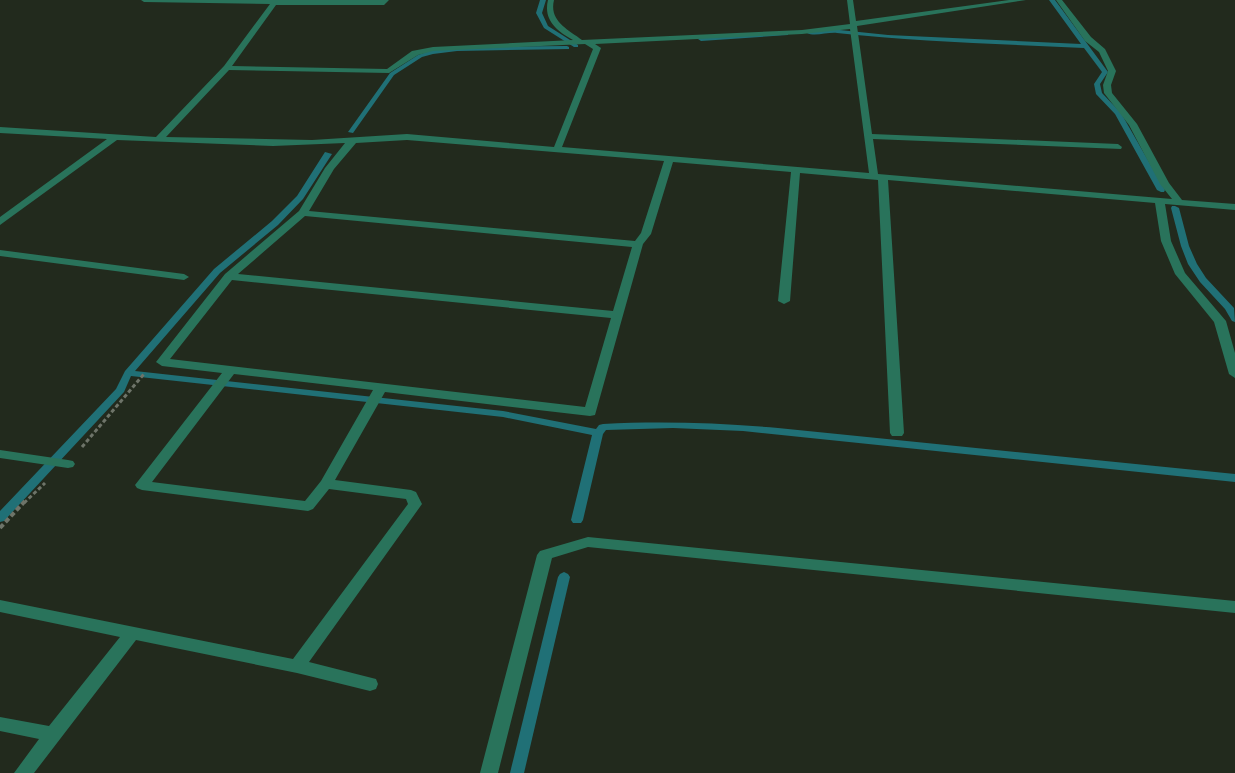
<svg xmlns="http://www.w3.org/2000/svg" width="1235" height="773" viewBox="0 0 1235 773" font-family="'Noto Sans',sans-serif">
	<rect width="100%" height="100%" fill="#222a1d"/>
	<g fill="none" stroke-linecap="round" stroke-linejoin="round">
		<g fill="#207076" fill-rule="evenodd">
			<path d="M 540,0 L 546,0 L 542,13 L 548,26 L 578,45 L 578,47 L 574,47 L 544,28 L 536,13 Z"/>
			<path d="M 1049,0 L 1055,0 L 1108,72 L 1100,84 L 1102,93 L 1121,113 L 1165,190 L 1164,192 L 1161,192 L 1157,190 L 1115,114 L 1096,94 L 1094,84 L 1102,72 L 1084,48 C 1002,44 919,42 837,33 C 828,32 814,37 807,33 L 830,29 L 888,35 L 1081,44 Z"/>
			<path d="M 786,32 L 788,33 L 788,35 L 701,41 L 698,39 L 701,37 Z"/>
			<path d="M 567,46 L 569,47 L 569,49 L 457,51 L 433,54 L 422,57 L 394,75 L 353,133 L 348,132 L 390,73 L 418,55 L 432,50 L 457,47 Z"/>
			<path d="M 325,152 L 332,154 L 303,199 L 278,225 L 220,273 L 135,371 L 503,411 L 596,429 L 599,425 L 603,424 C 662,421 719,423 778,428 L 1235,474 L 1235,482 L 743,431 L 673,428 L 606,430 L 603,434 L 583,520 L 581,523 L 573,523 L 571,520 L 592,435 L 503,417 L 131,376 L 124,392 L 4,521 L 0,522 L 0,511 L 116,389 L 125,371 L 214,269 L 272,221 L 297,196 Z"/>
			<path d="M 1172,206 L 1175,206 L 1179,208 L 1189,246 L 1197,264 L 1206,278 L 1234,308 L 1235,322 L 1232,321 L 1225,309 L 1200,282 L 1188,264 L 1181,246 L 1171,208 Z"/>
			<path d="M 564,572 L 568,574 L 570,577 L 524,773 L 510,773 L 558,577 L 560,574 Z"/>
		</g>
		<g stroke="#6e7469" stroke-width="3" stroke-dasharray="4 2.5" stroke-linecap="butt">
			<path d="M 82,447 L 144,374"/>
			<path d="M 24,503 L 45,483"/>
		</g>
		<path stroke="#6e7469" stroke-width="4" stroke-dasharray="5 3" stroke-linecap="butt" d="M 0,528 L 25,501"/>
		<g fill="#29735b" fill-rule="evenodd">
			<path d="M 141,0 L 389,0 L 384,5 L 276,5 L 232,66 L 387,69 L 412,51 L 433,47 L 573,40 C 557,31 543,20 548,0 L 554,0 C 549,21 567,29 582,40 L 802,30 L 850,24 L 847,0 L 853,0 L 856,21 L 1009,0 L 1026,0 L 857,26 L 872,134 L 1118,144 L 1122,147 L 1121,149 L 873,139 L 878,174 L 1172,199 L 1160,184 L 1129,125 L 1104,93 L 1103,85 L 1108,71 L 1099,52 L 1085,41 L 1056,0 L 1062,0 L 1091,37 L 1105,49 L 1116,71 L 1111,85 L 1112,93 L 1137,124 L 1169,183 L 1182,200 L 1235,204 L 1235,210 L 1165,204 L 1171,241 L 1185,273 L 1226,321 L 1235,353 L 1235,378 L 1229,374 L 1214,322 L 1175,274 L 1161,241 L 1155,203 L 888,180 L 904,433 L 902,436 L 892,436 L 890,433 L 878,180 L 800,173 L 790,301 L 784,304 L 778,301 L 791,172 L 673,162 L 651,234 L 643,244 L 595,415 L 590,416 L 385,392 L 335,480 L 411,490 L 416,492 L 422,504 L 309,662 L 376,679 L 378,684 L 376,689 L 370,691 L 297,673 L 136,640 L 34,773 L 14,773 L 39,739 L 0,731 L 0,717 L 49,726 L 120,637 L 0,612 L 0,600 L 293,659 L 408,504 L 406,499 L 329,489 L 313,509 L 308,511 L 142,490 L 137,488 L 135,485 L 222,373 L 162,366 L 156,362 L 225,274 L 299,211 L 325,168 L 345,143 L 273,146 L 117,140 L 0,225 L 0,217 L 107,139 L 0,133 L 0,127 L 156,137 L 224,66 L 270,4 L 144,2 ZM 850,29 L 869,173 L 562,147 L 601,48 L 595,44 L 802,34 ZM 585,44 L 593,49 L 554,147 L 407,134 L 312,140 L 166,137 L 229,70 L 389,73 L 418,55 L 433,51 ZM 407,140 L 664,161 L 641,233 L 635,241 L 309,211 L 334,169 L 356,143 ZM 305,216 L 632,247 L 613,311 L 238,274 ZM 232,280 L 611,318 L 585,407 L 170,359 ZM 234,374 L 373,390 L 321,481 L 305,501 L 152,482 Z"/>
			<path d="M 0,250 L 184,274 L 189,277 L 184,280 L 0,256 Z"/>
			<path d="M 0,450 L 68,460 L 73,461 L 75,464 L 73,467 L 68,468 L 0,458 Z"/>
			<path d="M 588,537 L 1235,601 L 1235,613 L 588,547 L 552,558 L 498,773 L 480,773 L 537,555 L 540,551 Z"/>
		</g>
	</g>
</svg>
